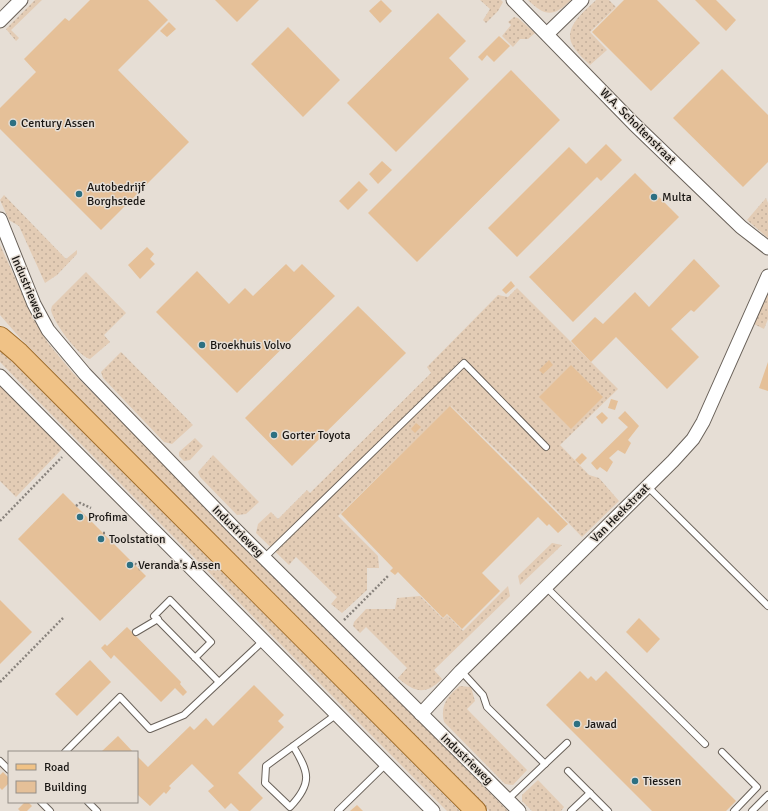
<svg xmlns="http://www.w3.org/2000/svg" width="768" height="811" viewBox="0 0 768 811" font-family="Signika,sans-serif">
	<defs>
		<pattern id="grass-dots" width="8" height="8" patternUnits="userSpaceOnUse"><rect width="8" height="8" fill="#e3ccb5"/><path d="M2 2h.1M6 6h.1" fill="none" stroke="#c2ae9b" stroke-width="1.8" stroke-linecap="round"/></pattern>
	</defs>
	<rect width="100%" height="100%" fill="#e6ded5"/>
	<g fill="url(#grass-dots)">
		<path d="M 35,0 L 42,0 L 11,30 L 19,38 L 16,41 L 6,29 Z"/>
		<path d="M 480,0 L 501,0 L 503,2 L 498,11 L 486,23 L 483,20 L 490,9 Z"/>
		<path d="M 528,0 L 571,0 C 554,17 545,17 528,0 Z"/>
		<path d="M 596,0 L 609,0 L 616,7 L 590,32 L 607,50 L 590,65 C 585,60 579,55 575,49 C 560,29 583,13 596,0 Z"/>
		<path d="M 514,17 L 518,18 L 535,33 L 528,39 L 520,39 L 513,47 L 502,36 L 511,25 L 508,22 Z"/>
		<path d="M 4,195 L 66,259 L 77,250 L 77,254 L 57,275 L 45,283 L 19,226 L 9,220 L 0,200 Z"/>
		<path d="M 766,198 L 768,203 L 768,238 L 747,220 Z"/>
		<path d="M 0,245 L 35,321 L 48,343 L 73,373 L 508,811 L 489,811 L 20,338 L 0,315 Z"/>
		<path d="M 86,272 L 126,313 L 104,335 L 110,342 L 90,359 C 79,357 53,322 51,310 L 52,306 Z"/>
		<path d="M 517,288 L 618,389 L 560,445 L 589,475 L 599,478 L 619,501 L 582,537 L 532,485 L 451,406 L 338,516 L 378,556 L 379,568 L 367,568 L 367,590 L 342,613 L 331,604 L 337,597 L 296,557 L 289,565 L 256,533 L 258,524 L 271,512 L 278,519 L 307,490 L 310,493 L 431,373 L 427,367 L 498,295 L 508,297 Z"/>
		<path d="M 768,290 L 768,319 L 764,329 L 754,324 Z"/>
		<path d="M 0,349 L 460,811 L 447,811 L 37,400 L 0,362 Z"/>
		<path d="M 121,352 L 193,425 L 172,444 L 164,442 L 103,378 L 101,372 Z"/>
		<path d="M 0,385 L 61,447 L 61,450 L 16,497 L 0,481 Z"/>
		<path d="M 195,438 L 203,446 L 190,460 L 184,461 L 179,456 L 179,452 Z"/>
		<path d="M 213,455 L 259,502 L 246,514 L 237,515 L 200,477 L 198,472 Z"/>
		<path d="M 552,543 L 562,545 L 520,585 L 518,576 Z"/>
		<path d="M 508,586 L 510,596 L 434,670 L 442,679 C 426,695 415,693 398,678 L 407,668 L 366,627 L 360,633 L 353,626 L 354,622 L 366,609 L 395,609 L 397,598 L 420,596 L 443,619 L 447,615 L 463,631 Z"/>
		<path d="M 460,686 L 471,687 L 475,701 L 467,709 L 527,770 L 513,785 L 505,784 L 444,722 C 440,706 447,696 460,686 Z"/>
		<path d="M 538,780 L 564,807 L 561,811 L 532,811 L 522,801 L 522,795 Z"/>
	</g>
	<g fill="#e5c098">
		<path d="M 90,0 L 148,0 L 168,20 L 118,70 L 189,142 L 101,230 L 0,129 L 0,108 L 36,72 L 24,59 L 65,18 L 69,21 Z"/>
		<path d="M 215,0 L 259,0 L 237,22 Z"/>
		<path d="M 381,0 L 392,11 L 380,23 L 369,11 Z"/>
		<path d="M 624,0 L 657,0 L 700,43 L 651,91 L 592,32 Z"/>
		<path d="M 695,0 L 716,0 L 736,20 L 726,31 Z"/>
		<path d="M 438,13 L 466,41 L 449,58 L 469,79 L 396,152 L 347,103 Z"/>
		<path d="M 169,22 L 176,29 L 167,37 L 160,31 Z"/>
		<path d="M 288,27 L 340,80 L 303,117 L 251,64 Z"/>
		<path d="M 499,36 L 510,46 L 494,62 L 487,55 L 482,61 L 478,57 Z"/>
		<path d="M 722,69 L 768,115 L 768,162 L 743,187 L 673,118 Z"/>
		<path d="M 511,70 L 560,120 L 417,262 L 368,213 Z"/>
		<path d="M 606,144 L 622,160 L 601,181 L 597,177 L 517,257 L 488,228 L 569,147 L 586,164 Z"/>
		<path d="M 382,161 L 392,170 L 378,184 L 369,174 Z"/>
		<path d="M 635,173 L 679,217 L 573,322 L 529,277 Z"/>
		<path d="M 359,181 L 368,190 L 348,210 L 339,201 Z"/>
		<path d="M 147,247 L 154,254 L 150,259 L 155,264 L 140,279 L 128,265 Z"/>
		<path d="M 694,259 L 720,286 L 694,312 L 691,310 L 671,329 L 699,357 L 667,389 L 616,337 L 591,362 L 571,341 L 595,317 L 603,324 L 635,292 L 649,307 Z"/>
		<path d="M 286,264 L 294,272 L 302,264 L 335,296 L 237,393 L 156,312 L 197,271 L 229,304 L 245,288 L 253,296 Z"/>
		<path d="M 511,281 L 515,286 L 506,294 L 502,290 Z"/>
		<path d="M 358,306 L 406,353 L 292,466 L 245,418 Z"/>
		<path d="M 549,360 L 553,365 L 543,374 L 539,370 Z"/>
		<path d="M 768,362 L 768,391 L 759,388 Z"/>
		<path d="M 571,365 L 603,397 L 571,429 L 539,397 Z"/>
		<path d="M 611,399 L 618,401 L 615,410 L 608,408 Z"/>
		<path d="M 450,406 L 568,524 L 558,533 L 549,524 L 547,526 L 538,517 L 482,573 L 500,591 L 462,629 L 447,614 L 443,618 L 398,572 L 395,575 L 390,571 L 393,568 L 341,514 Z"/>
		<path d="M 625,411 L 639,426 L 628,440 L 631,443 L 625,454 L 618,450 L 609,458 L 613,462 L 607,472 L 600,467 L 597,470 L 591,463 L 628,427 L 618,418 Z"/>
		<path d="M 602,412 L 608,418 L 602,424 L 596,417 Z"/>
		<path d="M 416,423 L 421,427 L 415,433 L 411,429 Z"/>
		<path d="M 582,453 L 587,458 L 580,465 L 575,460 Z"/>
		<path d="M 63,493 L 146,576 L 100,621 L 18,539 Z"/>
		<path d="M 0,600 L 32,632 L 0,664 Z"/>
		<path d="M 639,618 L 660,639 L 647,653 L 626,632 Z"/>
		<path d="M 127,627 L 181,682 L 180,684 L 187,692 L 183,696 L 175,688 L 161,702 L 114,655 L 111,659 L 101,648 L 105,644 L 107,646 Z"/>
		<path d="M 90,660 L 111,682 L 77,716 L 55,694 Z"/>
		<path d="M 580,671 L 588,679 L 591,676 L 596,681 L 606,671 L 736,801 L 726,811 L 652,811 L 546,705 Z"/>
		<path d="M 254,685 L 284,715 L 278,721 L 284,727 L 238,773 L 263,798 L 250,811 L 239,811 L 231,803 L 225,809 L 208,791 L 214,786 L 192,764 L 169,786 L 171,788 L 166,794 L 164,792 L 150,806 L 138,795 L 137,796 L 137,756 L 148,767 L 190,726 L 194,730 L 206,718 L 213,726 Z"/>
		<path d="M 118,736 L 133,752 L 101,752 Z"/>
		<path d="M 3,772 L 9,778 L 9,783 L 2,790 L 0,788 L 0,775 Z"/>
		<path d="M 25,802 L 28,802 L 32,806 L 27,811 L 20,811 L 18,809 Z"/>
		<path d="M 357,805 L 363,811 L 350,811 Z"/>
	</g>
	<g fill="none" stroke-linecap="round" stroke-linejoin="round">
		<g stroke="#696159" stroke-width="8">
			<g id="service">
				<path d="M 647,486 L 768,606"/>
				<path d="M 264,558 L 464,363 L 546,447"/>
				<path d="M 546,587 L 705,744"/>
				<path d="M 136,632 L 158,619"/>
				<path d="M 195,658 L 211,642 L 170,600 L 154,616 L 219,682"/>
				<path d="M 461,671 L 483,695 L 487,707 L 545,764"/>
				<path d="M 293,746 C 309,772 313,783 290,807 L 265,783 L 266,766 L 337,714"/>
				<path d="M 65,752 L 120,697 L 150,729 L 184,715 L 264,640"/>
				<path d="M 722,752 L 757,787 L 734,811"/>
				<path d="M 0,761 L 9,770"/>
				<path d="M 568,771 L 608,811"/>
				<path d="M 508,799 L 567,743"/>
				<path d="M 41,802 L 50,811"/>
				<path d="M 88,802 L 97,811"/>
				<path d="M 338,811 L 386,764"/>
				<path d="M 571,811 L 590,793"/>
				<path d="M 752,811 L 768,795"/>
			</g>
		</g>
		<g stroke="#696159" stroke-width="15">
			<g id="minor">
				<path d="M 513,0 L 634,124 L 741,227 L 768,248"/>
				<path d="M 0,21 L 21,0"/>
				<path d="M 547,34 L 582,0"/>
				<path d="M 0,219 L 34,304 L 48,330 L 85,374 L 236,530 L 519,811"/>
				<path d="M 0,376 L 433,811"/>
				<path d="M 421,714 L 461,671 L 673,461 L 693,439 L 703,422 L 768,276"/>
			</g>
		</g>
		<g stroke="#9e6b29" stroke-width="22">
			<path id="primary" d="M 0,337 L 19,353 L 476,811"/>
		</g>
		<g stroke="#89837d" stroke-width="2.5" stroke-dasharray="2 2" stroke-linecap="butt">
			<path d="M 76,506 L 80,503 L 91,508"/>
			<path d="M 0,521 L 62,457"/>
			<path d="M 103,533 L 107,533"/>
			<path d="M 131,562 L 140,566 L 140,571"/>
			<path d="M 344,620 L 389,575"/>
			<path d="M 0,682 L 63,618"/>
		</g>
		<use href="#service" stroke="#fff" stroke-width="6"/>
		<use href="#minor" stroke="#fff" stroke-width="13"/>
		<use href="#primary" stroke="#f0c286" stroke-width="20"/>
	</g>
	<g fill="#2d7082" stroke="#e6ded5" stroke-width="1.5">
		<circle cx="13" cy="123" r="4"/>
		<circle cx="79" cy="194" r="4"/>
		<circle cx="654" cy="197" r="4"/>
		<circle cx="202" cy="345" r="4"/>
		<circle cx="274" cy="435" r="4"/>
		<circle cx="80" cy="517" r="4"/>
		<circle cx="101" cy="539" r="4"/>
		<circle cx="130" cy="565" r="4"/>
		<circle cx="577" cy="724" r="4"/>
		<circle cx="635" cy="781" r="4"/>
	</g>
	<g text-anchor="middle" stroke-width="3" stroke-linejoin="round" paint-order="stroke">
		<g font-size="12" fill="#191613" stroke="#e6ded5" text-anchor="start">
			<text x="21" y="127">Century Assen</text>
			<text x="87" y="191">Autobedrijf<tspan x="87" dy="14">Borghstede</tspan></text>
			<text x="662" y="201">Multa</text>
			<text x="210" y="349">Broekhuis Volvo</text>
			<text x="282" y="439">Gorter Toyota</text>
			<text x="88" y="521">Profima</text>
			<text x="109" y="543">Toolstation</text>
			<text x="138" y="569">Veranda's Assen</text>
			<text x="585" y="728">Jawad</text>
			<text x="643" y="785">Tiessen</text>
		</g>
		<g font-size="12" fill="#191613" stroke="#e6ded5">
			<text transform="translate(638 126) rotate(45)" y="4">W.A. Scholtenstraat</text>
			<text transform="translate(28 287) rotate(67)" y="4">Industrieweg</text>
			<text transform="translate(620 513) rotate(-45)" y="4">Van Heekstraat</text>
			<text transform="translate(238 531) rotate(45)" y="4">Industrieweg</text>
			<text transform="translate(467 759) rotate(44)" y="4">Industrieweg</text>
		</g>
	</g>
	<rect x="8" y="751" width="130" height="52" fill="#e6ded5" stroke="#948e87"/>
	<rect x="16" y="764" width="20" height="6" fill="#f0c286" stroke="#948e87"/>
	<text x="44" y="771" font-size="12" fill="#191613">Road</text>
	<rect x="16" y="781" width="20" height="12" fill="#e5c098" stroke="#948e87"/>
	<text x="44" y="791" font-size="12" fill="#191613">Building</text>
</svg>
